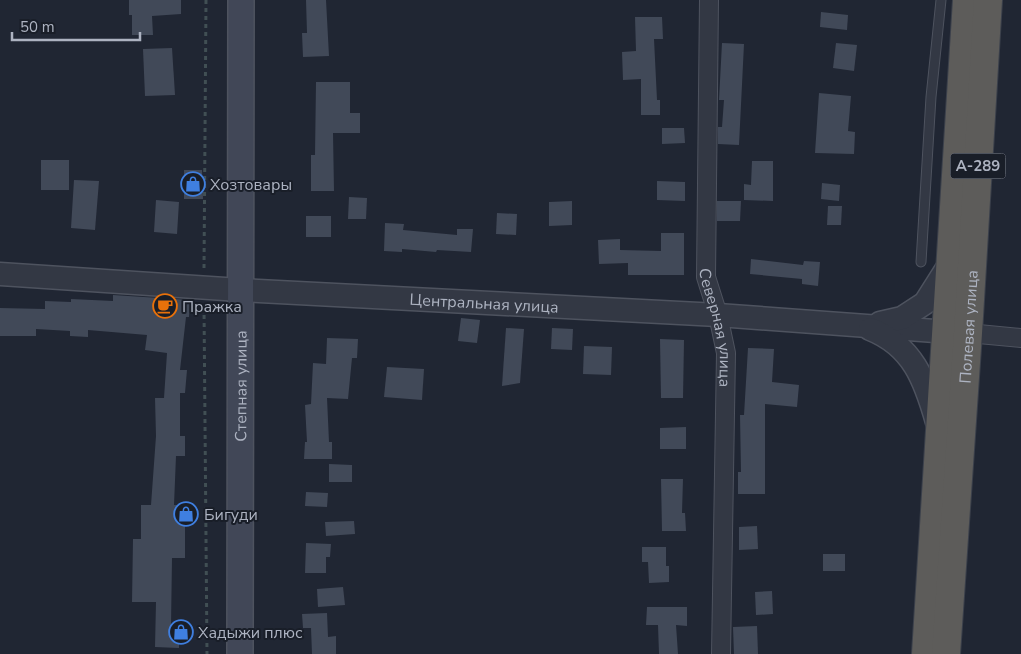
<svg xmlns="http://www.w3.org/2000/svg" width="1021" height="654" viewBox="0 0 1021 654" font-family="'Nunito Sans',sans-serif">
	<rect width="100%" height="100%" fill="#202633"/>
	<g fill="#414958">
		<path d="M 129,0 L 181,0 L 181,14 L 152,16 L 153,35 L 132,35 L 132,15 L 129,15 Z"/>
		<path d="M 306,0 L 326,0 L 329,56 L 303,57 L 302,33 L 307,33 Z"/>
		<path d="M 821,12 L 848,15 L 847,30 L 820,27 Z"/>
		<path d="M 635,17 L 662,17 L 663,39 L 654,39 L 657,100 L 660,100 L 660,115 L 641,115 L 641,79 L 623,80 L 622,52 L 636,51 Z"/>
		<path d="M 722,43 L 744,44 L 739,145 L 718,144 L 718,127 L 722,127 L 724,100 L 719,100 Z"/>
		<path d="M 836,43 L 857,45 L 854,71 L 833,68 Z"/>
		<path d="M 172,48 L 175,95 L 145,96 L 143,49 Z"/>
		<path d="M 316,82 L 350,82 L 350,113 L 360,113 L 360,133 L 333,133 L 334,191 L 311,191 L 311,155 L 315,155 Z"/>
		<path d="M 819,93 L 851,96 L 848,131 L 855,132 L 854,154 L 815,153 Z"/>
		<path d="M 662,128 L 684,128 L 685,143 L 662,144 Z"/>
		<rect x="41" y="160" width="28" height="30"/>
		<path d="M 752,161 L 773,161 L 773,201 L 744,200 L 744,184 L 751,185 Z"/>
		<path d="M 184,170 L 202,170 L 203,199 L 184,199 Z"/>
		<path d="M 74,180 L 99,181 L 95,230 L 71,228 Z"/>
		<path d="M 657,181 L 685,182 L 685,201 L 657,200 Z"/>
		<path d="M 822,183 L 840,185 L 839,201 L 821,199 Z"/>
		<path d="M 349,197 L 367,198 L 366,219 L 348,219 Z"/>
		<path d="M 156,200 L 179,202 L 177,234 L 154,232 Z"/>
		<path d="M 572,201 L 572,225 L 549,226 L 549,202 Z"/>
		<path d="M 717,201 L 741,201 L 740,221 L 717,221 Z"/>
		<path d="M 828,206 L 842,206 L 841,225 L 827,225 Z"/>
		<path d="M 497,213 L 517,214 L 516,235 L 496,234 Z"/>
		<rect x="306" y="216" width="25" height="21"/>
		<path d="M 385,223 L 404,224 L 403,230 L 457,235 L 457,229 L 473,229 L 471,252 L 437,250 L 436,252 L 402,249 L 402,252 L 384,251 Z"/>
		<path d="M 661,233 L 684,233 L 684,275 L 628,275 L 628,263 L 599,264 L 598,240 L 620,239 L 620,250 L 661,251 Z"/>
		<path d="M 751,259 L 803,265 L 804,261 L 820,262 L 818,286 L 802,284 L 802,279 L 750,274 Z"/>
		<path d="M 113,295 L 190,300 L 189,317 L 186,317 L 180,370 L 187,370 L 185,393 L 180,393 L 180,436 L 185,436 L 185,456 L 176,456 L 174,505 L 185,505 L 185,558 L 172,558 L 171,626 L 179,626 L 179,648 L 155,647 L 156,602 L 132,602 L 133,539 L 141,539 L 141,505 L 151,505 L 156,436 L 155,398 L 164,398 L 167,353 L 145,350 L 147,335 L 88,330 L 88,337 L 70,336 L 70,331 L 36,329 L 36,336 L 0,336 L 0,308 L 45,309 L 45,301 L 71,302 L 71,299 L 113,301 Z"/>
		<path d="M 461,318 L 480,320 L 477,343 L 458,341 Z"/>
		<path d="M 506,328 L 524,329 L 520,383 L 502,386 Z"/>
		<path d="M 552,328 L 573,329 L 572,350 L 551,349 Z"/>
		<path d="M 327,338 L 358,339 L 357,358 L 352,358 L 348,399 L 327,398 L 329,442 L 332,442 L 332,459 L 304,459 L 305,442 L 307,442 L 305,405 L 311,404 L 313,363 L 326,364 Z"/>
		<path d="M 660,339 L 684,340 L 683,398 L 661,398 Z"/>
		<path d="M 584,346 L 612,347 L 611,375 L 583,374 Z"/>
		<path d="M 748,348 L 774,349 L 772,382 L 799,385 L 797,407 L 765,404 L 765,494 L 738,494 L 738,472 L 741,472 L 740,415 L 744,415 Z"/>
		<path d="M 387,367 L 424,369 L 422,400 L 384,397 Z"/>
		<path d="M 686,427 L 686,449 L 660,449 L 660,428 Z"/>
		<path d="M 329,464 L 352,465 L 352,482 L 329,482 Z"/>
		<path d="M 661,479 L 683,479 L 682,513 L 685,513 L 686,531 L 662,531 Z"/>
		<path d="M 306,492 L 328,493 L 327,507 L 305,506 Z"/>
		<path d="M 354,521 L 355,534 L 326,536 L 325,522 Z"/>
		<path d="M 757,526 L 758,549 L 739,550 L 739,527 Z"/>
		<path d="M 306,543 L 331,544 L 330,557 L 326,557 L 326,573 L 305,573 Z"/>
		<path d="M 642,547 L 666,547 L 666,566 L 669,566 L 669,582 L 649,583 L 648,562 L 642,562 Z"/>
		<rect x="823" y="554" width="22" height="17"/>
		<path d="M 343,587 L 345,605 L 318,607 L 317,589 Z"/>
		<path d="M 772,591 L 773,614 L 756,615 L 755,592 Z"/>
		<path d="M 647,607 L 687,607 L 687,626 L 676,625 L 678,654 L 659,654 L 658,625 L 646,625 Z"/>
		<path d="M 327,613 L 328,637 L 336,636 L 336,654 L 312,654 L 311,628 L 303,628 L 302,614 Z"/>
		<path d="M 757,626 L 758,654 L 734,654 L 733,627 Z"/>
	</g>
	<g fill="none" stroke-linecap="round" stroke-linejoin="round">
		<g stroke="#4e535f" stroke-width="11">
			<path id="service" d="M 921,262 L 931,97 L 941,0"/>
		</g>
		<g stroke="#4e535f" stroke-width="20">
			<g id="minor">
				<path id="s1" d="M 709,0 L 706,277 L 718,315 L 726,353 L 721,654"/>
				<path d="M 968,333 L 1021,338"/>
			</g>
		</g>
		<g stroke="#4e535f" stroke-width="25">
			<g id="tertiary">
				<path id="s2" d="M 0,274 L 240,290 L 718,315 L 962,333"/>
				<path d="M 880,323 L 902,318 L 925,303 L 951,262"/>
				<path d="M 870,329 C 913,346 925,380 937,422"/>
			</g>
		</g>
		<g stroke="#4e535f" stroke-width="28">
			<g id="secondary">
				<path id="s3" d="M 240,654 L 241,0"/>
			</g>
		</g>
		<g stroke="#3b404b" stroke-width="30">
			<g id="trunk">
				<path d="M 926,654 L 967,0"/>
				<path id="s4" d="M 946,654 L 968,333 L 988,0"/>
			</g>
		</g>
		<g stroke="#414f54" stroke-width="3" stroke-dasharray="4 4" stroke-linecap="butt">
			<path d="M 204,268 L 206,0"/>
			<path d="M 204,307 L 207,654"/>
		</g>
		<use href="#service" stroke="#333844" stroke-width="9"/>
		<use href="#minor" stroke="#333844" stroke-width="18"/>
		<use href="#tertiary" stroke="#333844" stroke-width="22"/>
		<use href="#secondary" stroke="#414757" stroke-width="25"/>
		<use href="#trunk" stroke="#5d5c5a" stroke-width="28"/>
	</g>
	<defs>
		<g id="shop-ring" transform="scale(1.25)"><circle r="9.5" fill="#191e28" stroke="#3f7fe0" stroke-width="1.5"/><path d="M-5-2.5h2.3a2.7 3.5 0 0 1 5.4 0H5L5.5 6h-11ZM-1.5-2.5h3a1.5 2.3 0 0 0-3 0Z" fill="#3f7fe0"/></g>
		<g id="cafe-ring" transform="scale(1.25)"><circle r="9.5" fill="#191e28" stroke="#e8710a" stroke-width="1.5"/><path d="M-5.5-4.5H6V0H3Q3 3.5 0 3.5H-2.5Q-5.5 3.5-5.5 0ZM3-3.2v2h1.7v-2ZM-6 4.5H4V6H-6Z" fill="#e8710a"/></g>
	</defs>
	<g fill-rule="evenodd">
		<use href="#shop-ring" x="193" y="184"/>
		<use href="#cafe-ring" x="165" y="306"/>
		<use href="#shop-ring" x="186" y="514"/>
		<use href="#shop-ring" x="181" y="632"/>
	</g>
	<g text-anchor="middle" stroke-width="4" stroke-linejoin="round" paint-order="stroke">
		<rect fill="#191e28" stroke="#818693" stroke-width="1" x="950.5" y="153.5" width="55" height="25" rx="4"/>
		<g font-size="15" font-weight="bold" fill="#adb3c1">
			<text x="978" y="171">А-289</text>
		</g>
		<g font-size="16" fill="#adb3c1" stroke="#191e28" text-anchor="start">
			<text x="210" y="190">Хозтовары</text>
			<text x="182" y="312">Пражка</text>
			<text x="204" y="520">Бигуди</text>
			<text x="198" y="638">Хадыжи плюс</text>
		</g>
		<g font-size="16" fill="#adb3c1" stroke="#191e28">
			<text dy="6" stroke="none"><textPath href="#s2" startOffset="485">Центральная улица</textPath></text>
			<text dy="6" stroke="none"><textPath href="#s1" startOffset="329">Северная улица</textPath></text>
			<text dy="6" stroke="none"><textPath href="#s4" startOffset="328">Полевая улица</textPath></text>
			<text dy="6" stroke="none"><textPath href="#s3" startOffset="268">Степная улица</textPath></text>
		</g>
	</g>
	<path d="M12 32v8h128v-8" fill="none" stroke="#adb3c1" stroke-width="2.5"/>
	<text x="20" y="32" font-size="15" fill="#adb3c1" stroke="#191e28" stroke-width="4" paint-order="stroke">50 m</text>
</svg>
